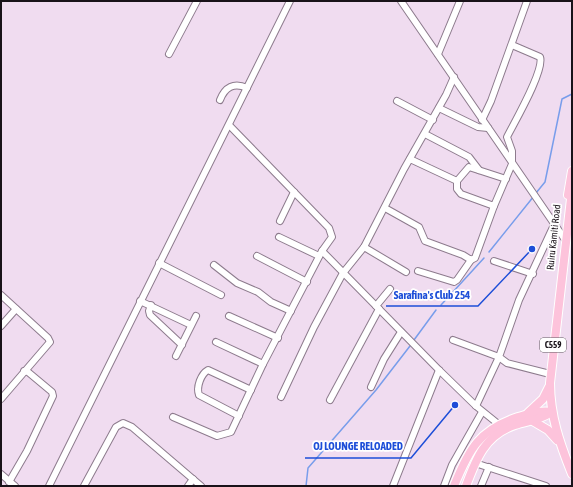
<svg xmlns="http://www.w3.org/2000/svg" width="573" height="487" viewBox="0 0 573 487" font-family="'Asap Condensed',sans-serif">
	<rect width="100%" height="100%" fill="#f0dcf0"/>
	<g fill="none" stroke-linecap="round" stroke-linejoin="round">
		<g stroke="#789deb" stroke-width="1.5">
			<path d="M 536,193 L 545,182 L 562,99 L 572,94"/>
			<path d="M 489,252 L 534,196"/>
			<path d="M 441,305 L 484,258"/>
			<path d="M 414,340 L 436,310"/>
			<path d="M 306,486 L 308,468 L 376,390 L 410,346"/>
		</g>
		<g stroke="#8d7b8d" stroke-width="8">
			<g id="minor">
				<path d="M 401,1 L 566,241"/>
				<path d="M 169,54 L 197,1"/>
				<path d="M 438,54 L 460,1"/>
				<path d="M 220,100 C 225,87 234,82 247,88"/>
				<path d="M 397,101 L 433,120"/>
				<path d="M 439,108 L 478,127 L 488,128"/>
				<path d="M 482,120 L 491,101 L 527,1"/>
				<path d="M 229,125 L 329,228 L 332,237 L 322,251 L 439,370 L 476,406 L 502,427"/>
				<path d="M 425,134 L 469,157 L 479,170"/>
				<path d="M 410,159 L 457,181 L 457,189 L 461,194 L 494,206 L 512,164 L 512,151 L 507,137 C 514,123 545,70 540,57 L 512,45"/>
				<path d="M 457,181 L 469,167 L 506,179"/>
				<path d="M 385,208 L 419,227 L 425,241 L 463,255 L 471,260 L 475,258 L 494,206"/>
				<path d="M 280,221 L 294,192"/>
				<path d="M 279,237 L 319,256"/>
				<path d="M 364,247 L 406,272"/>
				<path d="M 257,256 L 307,282"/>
				<path d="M 494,261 L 533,274"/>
				<path d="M 159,263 L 221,295"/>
				<path d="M 214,265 L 237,283 L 258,292 L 271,302 L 291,311"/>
				<path d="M 418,271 L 454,282 L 457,280 L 471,260"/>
				<path d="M 1,295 L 48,338 L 50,342 L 1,399"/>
				<path d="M 140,301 L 191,325"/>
				<path d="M 151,305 L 149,311 L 150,315 L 182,345"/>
				<path d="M 376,306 L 390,289"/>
				<path d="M 229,316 L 278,338"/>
				<path d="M 1,326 L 16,309"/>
				<path d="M 453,340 L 499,357 L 476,406"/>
				<path d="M 216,342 L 263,364"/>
				<path d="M 176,356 L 196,316"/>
				<path d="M 550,374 L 507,363 L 499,357 L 519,300 L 554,225"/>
				<path d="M 371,387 L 384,359 L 401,332"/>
				<path d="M 281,397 L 314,327 L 343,273 L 364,247 L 404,169 L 446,95 L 454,77"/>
				<path d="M 330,400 L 379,309"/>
				<path d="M 239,416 L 199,395 C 196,387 201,374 208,370 L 251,390"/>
				<path d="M 173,417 L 217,436 L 231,432 L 263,364 L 322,251"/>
				<path d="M 475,463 L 546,486"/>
				<path d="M 1,474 L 15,486"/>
				<path d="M 9,482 L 27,451 L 53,396 L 52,392 L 28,372 L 24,371"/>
				<path d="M 49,486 L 290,1"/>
				<path d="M 84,486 L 116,427 L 123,423 L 132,427 L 201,486"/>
				<path d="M 188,486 L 193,479"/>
				<path d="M 393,486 L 439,370"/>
				<path d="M 444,486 L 452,465 L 482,412"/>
				<path d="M 481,486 L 489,467"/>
			</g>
		</g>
		<g stroke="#fff" stroke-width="10">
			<g id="major">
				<path d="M 572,190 L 550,383 C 550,416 560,444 572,474"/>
				<path d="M 568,195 L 572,171"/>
				<path d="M 528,413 L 543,399 L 549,387"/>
				<path d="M 531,420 L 548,430 L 557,440"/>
				<path d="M 454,486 C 469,449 479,430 518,417 C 529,414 540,410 552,412"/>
				<path d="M 466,486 C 476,459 485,435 515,425 C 526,421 540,420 550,413"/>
			</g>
		</g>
		<use href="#minor" stroke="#fff" stroke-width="6"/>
		<use href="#major" stroke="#fdc3db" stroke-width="8"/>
	</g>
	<g text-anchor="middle" stroke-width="3.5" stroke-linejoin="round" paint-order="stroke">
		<rect fill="#fff" stroke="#5e595e" stroke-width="1" x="540" y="338" width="26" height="14" rx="3"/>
		<g font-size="9" font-weight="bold" fill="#191219">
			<text x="553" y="348">C559</text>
		</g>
		<g font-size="10" fill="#191219" stroke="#fff">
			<text transform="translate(553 237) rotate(-84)" y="4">Ruiru Kamiti Road</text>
		</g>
	</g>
	<path fill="none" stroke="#1d4ed8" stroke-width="1.5" d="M532 249L478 306H386M455 405L411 458H305"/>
	<g fill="#1d4ed8" stroke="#fff" stroke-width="1.5">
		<circle cx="532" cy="249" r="4"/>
		<circle cx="455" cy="405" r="4"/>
	</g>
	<g font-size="11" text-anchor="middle" font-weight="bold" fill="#1d4ed8" stroke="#fff" stroke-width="3.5" stroke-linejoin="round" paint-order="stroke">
		<text x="432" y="299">Sarafina's Club 254</text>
		<text x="358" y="450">OJ LOUNGE RELOADED</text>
	</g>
	<rect width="573" height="487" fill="none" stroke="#191219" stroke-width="4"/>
</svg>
